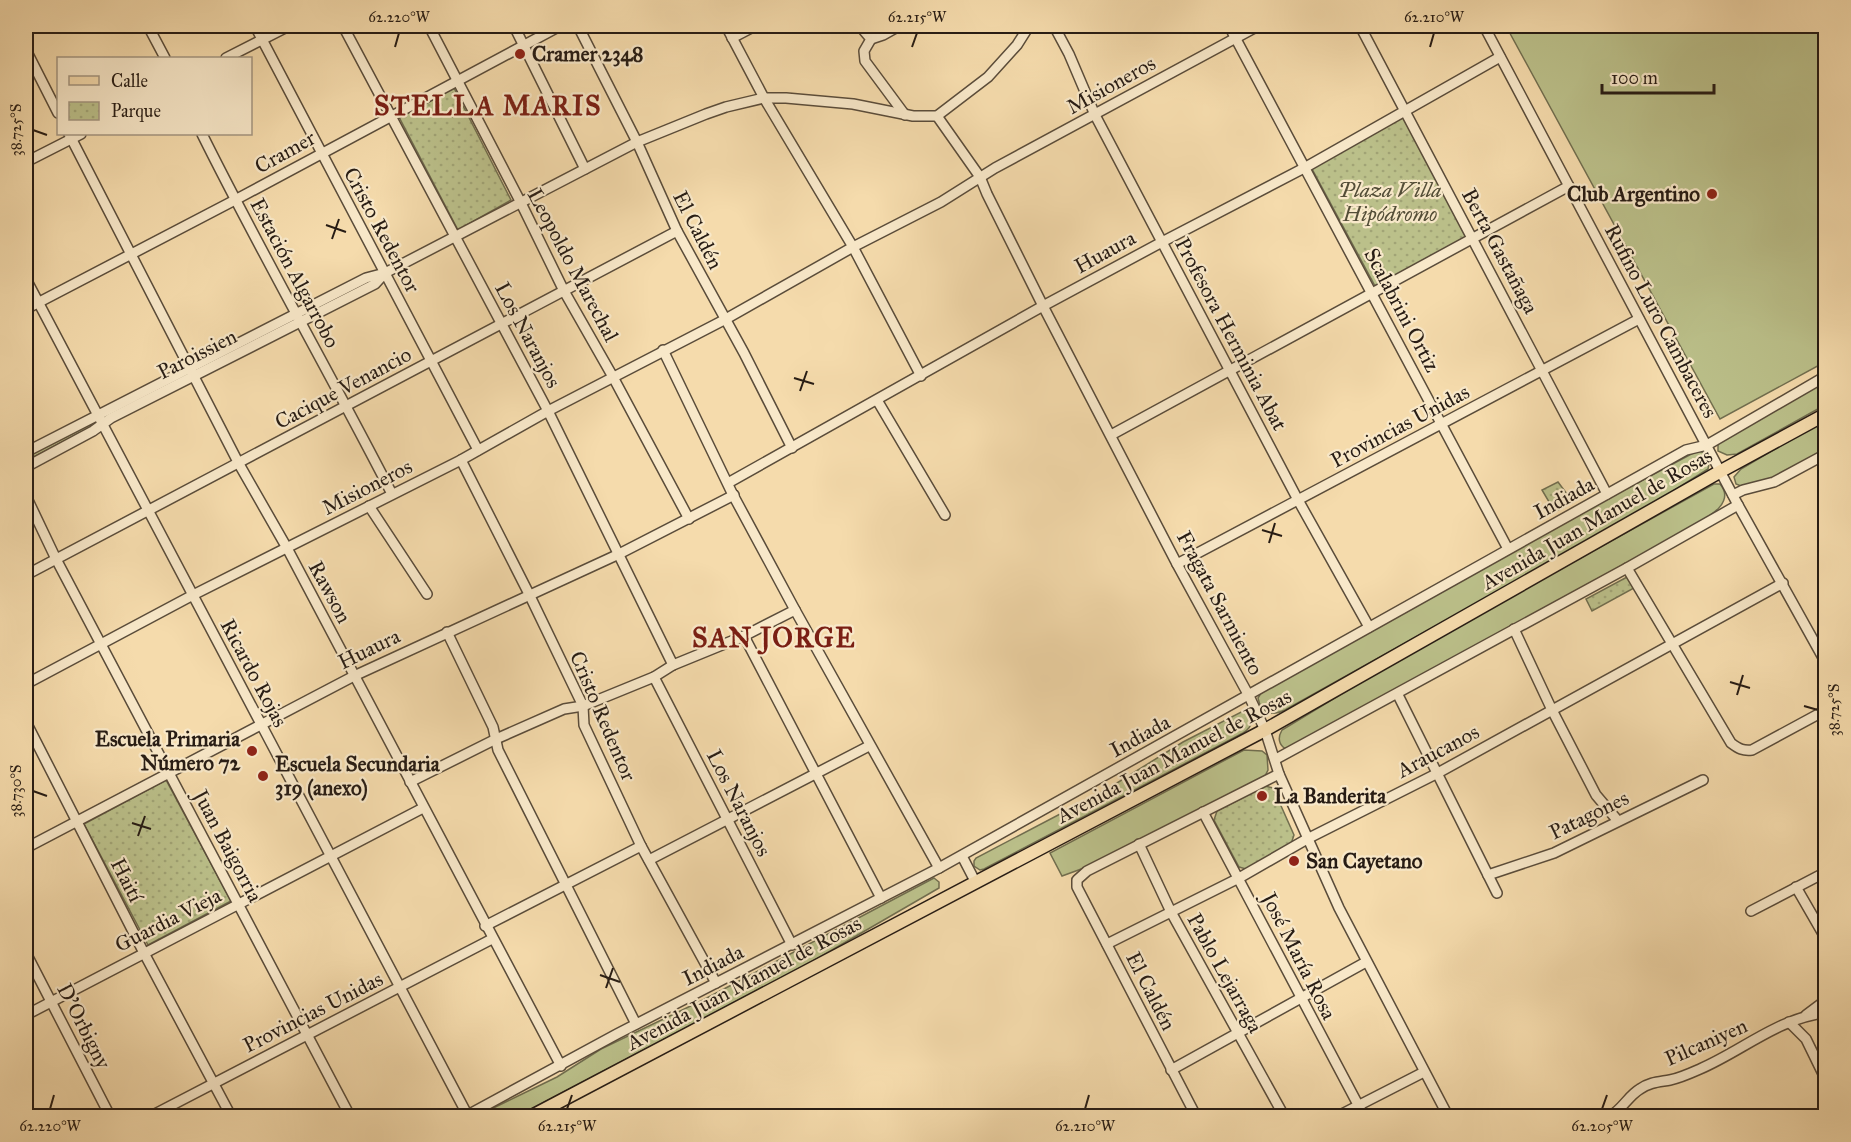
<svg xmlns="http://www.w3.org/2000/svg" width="1851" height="1142" viewBox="0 0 1851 1142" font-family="'IM FELL Great Primer',serif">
	<defs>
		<pattern id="park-dots" width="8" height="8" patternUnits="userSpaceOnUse" patternTransform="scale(1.5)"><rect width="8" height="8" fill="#bbc08a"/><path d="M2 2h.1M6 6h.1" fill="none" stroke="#a1a476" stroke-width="1.8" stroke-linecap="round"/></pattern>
	</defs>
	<rect width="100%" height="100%" fill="#f5dbac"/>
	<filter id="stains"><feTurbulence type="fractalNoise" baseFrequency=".00333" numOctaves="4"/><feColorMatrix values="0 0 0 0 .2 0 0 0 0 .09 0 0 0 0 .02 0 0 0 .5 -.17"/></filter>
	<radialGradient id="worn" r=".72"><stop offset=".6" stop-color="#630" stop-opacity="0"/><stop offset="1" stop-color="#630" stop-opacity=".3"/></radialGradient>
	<g fill="#bbc08a" stroke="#716e4f" stroke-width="1.5">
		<path d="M 1506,26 L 1825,26 L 1825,362 L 1720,419 Z"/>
		<path d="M 1825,379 L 1825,405 L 1737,454 L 1727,455 L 1718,451 L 1718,445 L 1720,441 Z"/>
		<path d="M 1825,420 L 1825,450 L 1778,477 L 1741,486 L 1736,484 L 1734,477 L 1741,469 Z"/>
		<path d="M 88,421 L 91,427 L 26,461 L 26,454 Z"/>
		<path d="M 1697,451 C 1707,452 1711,458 1708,469 L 1638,513 L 1285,710 C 1272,716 1261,714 1258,698 L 1261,693 L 1540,535 Z"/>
		<path d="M 1714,484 L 1720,484 C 1737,504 1704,519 1690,528 L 1289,748 L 1284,748 C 1278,743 1278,737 1282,730 L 1404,656 Z"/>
		<path d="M 1245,710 C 1255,717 1253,727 1243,733 L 984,869 L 980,870 L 974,866 L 974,861 L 976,858 L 1104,791 L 1183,742 Z"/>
		<path d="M 1244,750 L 1262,751 L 1267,755 L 1268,770 L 1265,776 L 1084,868 L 1062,876 L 1050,853 Z"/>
		<path d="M 934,878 L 939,882 L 939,888 L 813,961 L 518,1116 L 477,1116 L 557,1077 L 601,1049 L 703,1000 Z"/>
	</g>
	<g fill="url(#park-dots)" stroke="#716e4f" stroke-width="1.5">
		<path d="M 454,88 L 511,200 L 458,230 L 399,117 Z"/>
		<path d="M 1404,117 L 1468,237 L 1375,286 L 1311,167 Z"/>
		<path d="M 1558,482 L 1573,502 L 1555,512 L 1542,490 Z"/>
		<path d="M 1627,577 L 1634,588 L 1592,611 L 1586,599 Z"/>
		<path d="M 166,780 L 231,901 L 148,945 L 84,824 Z"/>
		<path d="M 1265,786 L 1273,788 L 1294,835 L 1291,844 L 1246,869 L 1239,867 L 1214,820 L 1217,811 Z"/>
	</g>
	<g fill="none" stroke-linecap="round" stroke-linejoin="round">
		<g stroke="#5a4c3a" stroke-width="12">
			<g id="minor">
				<path d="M 148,26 L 165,58"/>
				<path d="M 255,26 L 478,450"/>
				<path d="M 343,26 L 548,411 L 673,665"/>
				<path d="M 429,26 L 521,203 L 564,291 L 613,377 L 689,519"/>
				<path d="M 514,26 L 585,169"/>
				<path d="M 578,26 L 637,142 L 677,231 L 744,353 L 792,448"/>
				<path d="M 726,26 L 764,98 L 853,247 L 921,376"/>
				<path d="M 860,26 L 871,39 L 864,51 L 865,61 L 905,115"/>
				<path d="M 1054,26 L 1069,54 L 1095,115 L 1298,500 L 1369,627"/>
				<path d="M 1229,26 L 1508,549"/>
				<path d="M 1360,26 L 1607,494"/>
				<path d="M 1484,26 L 1738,505 L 1826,663"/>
				<path d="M 732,38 L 755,26"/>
				<path d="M 871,39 L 883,35 L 899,26"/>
				<path d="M 26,50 L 58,113"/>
				<path d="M 226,58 L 289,26"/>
				<path d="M 937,116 L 980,177 L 987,194 L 1043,306 L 1177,564 L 1249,696 L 1265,730 L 1279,774 L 1339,908 L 1448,1116"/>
				<path d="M 69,134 L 239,464 L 287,548 L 561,1066"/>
				<path d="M 202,134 C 262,255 330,373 392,494"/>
				<path d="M 26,162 L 81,134"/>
				<path d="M 26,279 L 468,1116"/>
				<path d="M 26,309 L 235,200 L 560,26"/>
				<path d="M 663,350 L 732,493 L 795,610 L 939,868"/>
				<path d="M 877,400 L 945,515"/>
				<path d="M 1111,435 L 1569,186"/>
				<path d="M 26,452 L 366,278 L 385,273 L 637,142 L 706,114 L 726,107 L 764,98 L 786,98 L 853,104 L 913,116 L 937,116 L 988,77 L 1017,45 L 1029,26"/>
				<path d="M 461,460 L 529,594 L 583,706 L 584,725 L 641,846 L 716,983"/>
				<path d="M 26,467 L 93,431 L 111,418 L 375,284 L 385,273"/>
				<path d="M 728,483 L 1043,306 L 1162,242 L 1306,167 L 1500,57"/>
				<path d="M 1733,495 L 1743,490 L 1774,482 L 1826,454"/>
				<path d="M 26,496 L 56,559 L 350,1116"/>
				<path d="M 369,506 L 427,594"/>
				<path d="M 1177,564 L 1639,319"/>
				<path d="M 1627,568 L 1731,743 C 1739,749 1743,751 1752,750 L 1826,710"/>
				<path d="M 26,575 C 243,462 460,347 677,231"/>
				<path d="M 1514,629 L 1552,710 L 1596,795 L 1618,821"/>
				<path d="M 447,632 L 493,727 L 498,750 L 636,1024"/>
				<path d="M 744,636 L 881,898"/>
				<path d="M 654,677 L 792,945"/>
				<path d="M 26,684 L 193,595 L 461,460 L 548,411 L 724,320 L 853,247 L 941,202 L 995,168 L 1258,26"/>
				<path d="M 1398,695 L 1497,893"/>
				<path d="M 26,722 L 144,953 L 231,1116"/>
				<path d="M 1276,759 L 1627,568 L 1738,505"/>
				<path d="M 410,782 L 496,739 L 564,709 L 583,706 L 654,677 L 673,665 L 744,636 L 795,610"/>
				<path d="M 1203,812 L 1364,1116"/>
				<path d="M 1139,844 L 1171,912 L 1284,1116"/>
				<path d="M 26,848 L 354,676 L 619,554 L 734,495"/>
				<path d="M 962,856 L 976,883"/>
				<path d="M 649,860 L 869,746"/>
				<path d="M 1488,875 L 1554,853 L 1703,780"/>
				<path d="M 1796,887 L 1826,939"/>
				<path d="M 1751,911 L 1826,872"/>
				<path d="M 485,926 L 641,846"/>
				<path d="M 1107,944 L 1239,878 L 1307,839 L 1436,774 L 1783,583"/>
				<path d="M 26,953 L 110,1116"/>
				<path d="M 26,1015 L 423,808"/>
				<path d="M 1806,1015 L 1826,1000"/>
				<path d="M 1789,1022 L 1806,1039 L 1826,1080"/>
				<path d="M 1171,1070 L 1366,962"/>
				<path d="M 151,1116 L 492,939"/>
				<path d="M 466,1116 L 617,1034 L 939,868 L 1686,450 L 1707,445 L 1826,376"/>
				<path d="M 1196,1116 L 1077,887 L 1077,880 L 1087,871 L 1279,774"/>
				<path d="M 1338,1116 L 1424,1072"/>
				<path d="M 1610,1116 C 1622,1110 1628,1096 1640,1089 C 1650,1082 1659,1082 1670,1080 C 1680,1078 1691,1073 1700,1069 C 1742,1051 1780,1017 1826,1013"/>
			</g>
		</g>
		<g stroke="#271c14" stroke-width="15">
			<path id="major" d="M 532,1116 L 1265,730 L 1721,471 L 1826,414"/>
		</g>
		<use href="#minor" stroke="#f8e8c9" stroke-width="9"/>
		<use href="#major" stroke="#f5dbac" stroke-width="12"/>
	</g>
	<path fill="none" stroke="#271c14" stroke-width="2" d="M 395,47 L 399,33M 912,47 L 917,33M 1430,47 L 1434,33M 33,130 L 47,135M 326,225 L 346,232M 332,239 L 339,219M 794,378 L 814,384M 800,391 L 807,371M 1262,530 L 1282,536M 1269,543 L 1275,523M 1730,682 L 1750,688M 1737,695 L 1743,675M 1804,706 L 1818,710M 33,791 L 47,796M 132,823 L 151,829M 138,836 L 145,816M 600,975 L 620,982M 606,988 L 613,968M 50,1109 L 54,1095M 567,1109 L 572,1095M 1085,1109 L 1089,1095M 1602,1109 L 1607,1095"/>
	<g fill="#8f2418" stroke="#f8e8c9" stroke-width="2">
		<circle cx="520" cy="54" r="6"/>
		<circle cx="1712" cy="194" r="6"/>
		<circle cx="252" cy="751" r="6"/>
		<circle cx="263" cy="776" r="6"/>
		<circle cx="1262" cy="796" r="6"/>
		<circle cx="1294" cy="861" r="6"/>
	</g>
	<g text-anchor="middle" stroke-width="4.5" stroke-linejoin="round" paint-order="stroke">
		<g font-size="21" font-weight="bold" fill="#271c14" stroke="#f8e8c9" text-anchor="start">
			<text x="532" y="61">Cramer 2348</text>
			<text x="1700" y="201" text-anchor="end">Club Argentino</text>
			<text x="240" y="746" text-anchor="end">Escuela Primaria<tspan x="240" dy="24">Número 72</tspan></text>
			<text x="275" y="771">Escuela Secundaria<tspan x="275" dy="24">319 (anexo)</tspan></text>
			<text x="1274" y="803">La Banderita</text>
			<text x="1306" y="868">San Cayetano</text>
		</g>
		<g font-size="21" fill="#271c14" stroke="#f8e8c9">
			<text transform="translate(1111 85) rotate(-29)" y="7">Misioneros</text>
			<text transform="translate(285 152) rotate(-29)" y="7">Cramer</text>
			<text transform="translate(382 230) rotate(62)" y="7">Cristo Redentor</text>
			<text transform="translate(698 230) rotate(63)" y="7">El Caldén</text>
			<text transform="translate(1500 251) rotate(62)" y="7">Berta Gastañaga</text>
			<text transform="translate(1105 252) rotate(-29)" y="7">Huaura</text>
			<text transform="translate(573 265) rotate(62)" y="7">Leopoldo Marechal</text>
			<text transform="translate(295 273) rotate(62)" y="7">Estación Algarrobo</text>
			<text transform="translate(1402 310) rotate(62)" y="7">Scalabrini Ortiz</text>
			<text transform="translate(1661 321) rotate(62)" y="7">Rufino Luro Cambaceres</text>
			<text transform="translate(1231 334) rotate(62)" y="7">Profesora Herminia Abat</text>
			<text transform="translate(528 335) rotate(62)" y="7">Los Naranjos</text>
			<text transform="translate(197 354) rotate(-27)" y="7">Paroissien</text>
			<text transform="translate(343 388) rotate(-28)" y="7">Cacique Venancio</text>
			<text transform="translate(1400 426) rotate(-28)" y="7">Provincias Unidas</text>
			<text transform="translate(367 487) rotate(-27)" y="7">Misioneros</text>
			<text transform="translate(1564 498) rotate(-29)" y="7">Indiada</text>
			<text transform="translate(1597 519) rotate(-30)" y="7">Avenida Juan Manuel de Rosas</text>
			<text transform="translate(330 592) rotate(62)" y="7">Rawson</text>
			<text transform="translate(1220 603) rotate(62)" y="7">Fragata Sarmiento</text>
			<text transform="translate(369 649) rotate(-26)" y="7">Huaura</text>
			<text transform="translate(254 673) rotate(62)" y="7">Ricardo Rojas</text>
			<text transform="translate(603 716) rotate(67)" y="7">Cristo Redentor</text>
			<text transform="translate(1140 736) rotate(-29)" y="7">Indiada</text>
			<text transform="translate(1438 751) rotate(-28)" y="7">Araucanos</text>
			<text transform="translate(1174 756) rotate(-28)" y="7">Avenida Juan Manuel de Rosas</text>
			<text transform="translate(739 803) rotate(63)" y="7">Los Naranjos</text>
			<text transform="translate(1589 815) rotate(-26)" y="7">Patagones</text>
			<text transform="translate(228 846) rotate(62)" y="7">Juan Baigorria</text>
			<text transform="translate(127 880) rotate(63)" y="7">Haití</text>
			<text transform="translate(168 920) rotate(-27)" y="7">Guardia Vieja</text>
			<text transform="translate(1299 956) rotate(63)" y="7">José María Rosa</text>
			<text transform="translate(713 965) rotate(-27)" y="7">Indiada</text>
			<text transform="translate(1225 973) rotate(61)" y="7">Pablo Lejarraga</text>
			<text transform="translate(744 983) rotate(-28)" y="7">Avenida Juan Manuel de Rosas</text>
			<text transform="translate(1151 991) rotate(63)" y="7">El Caldén</text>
			<text transform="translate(313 1012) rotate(-27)" y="7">Provincias Unidas</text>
			<text transform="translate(84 1026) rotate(63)" y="7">D'Orbigny</text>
			<text transform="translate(1706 1042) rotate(-24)" y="7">Pilcaniyen</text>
		</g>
		<g font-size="21" font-style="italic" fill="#534d37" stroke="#f8e8c9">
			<text x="1390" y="197">Plaza Villa<tspan x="1390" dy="24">Hipódromo</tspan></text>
		</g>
		<g font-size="27" font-weight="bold" letter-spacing="1.5" fill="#7a1f14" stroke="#f8e8c9">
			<text x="488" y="115">STELLA MARIS</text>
			<text x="774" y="647">SAN JORGE</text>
		</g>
	</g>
	<rect width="1851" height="1142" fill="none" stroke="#f5dbac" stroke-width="66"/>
	<rect x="57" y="57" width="195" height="78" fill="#f8e8c9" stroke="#a49681" stroke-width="1.5"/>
	<rect x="69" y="76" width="30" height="9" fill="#f5dbac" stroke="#a49681" stroke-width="1.5"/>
	<text x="111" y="87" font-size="18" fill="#271c14">Calle</text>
	<rect x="69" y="102" width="30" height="18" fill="url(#park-dots)" stroke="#a49681" stroke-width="1.5"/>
	<text x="111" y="117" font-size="18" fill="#271c14">Parque</text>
	<path d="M1602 84v9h112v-9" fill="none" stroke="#271c14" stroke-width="3"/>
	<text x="1611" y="84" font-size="18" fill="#271c14" stroke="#f8e8c9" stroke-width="4.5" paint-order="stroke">100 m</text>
	<rect x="33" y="33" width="1785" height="1076" fill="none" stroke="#271c14" stroke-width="2"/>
	<g font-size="15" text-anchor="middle" fill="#271c14">
		<text x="399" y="22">62.220°W</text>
		<text x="917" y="22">62.215°W</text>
		<text x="1434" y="22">62.210°W</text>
		<text transform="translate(16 130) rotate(-90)" y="5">38.725°S</text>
		<text transform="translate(1834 710) rotate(-90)" y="5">38.725°S</text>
		<text transform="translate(16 791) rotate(-90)" y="5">38.730°S</text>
		<text x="50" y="1131">62.220°W</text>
		<text x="567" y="1131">62.215°W</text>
		<text x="1085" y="1131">62.210°W</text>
		<text x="1602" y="1131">62.205°W</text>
	</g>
	<rect width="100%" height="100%" filter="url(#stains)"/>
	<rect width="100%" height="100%" fill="url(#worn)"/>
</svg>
